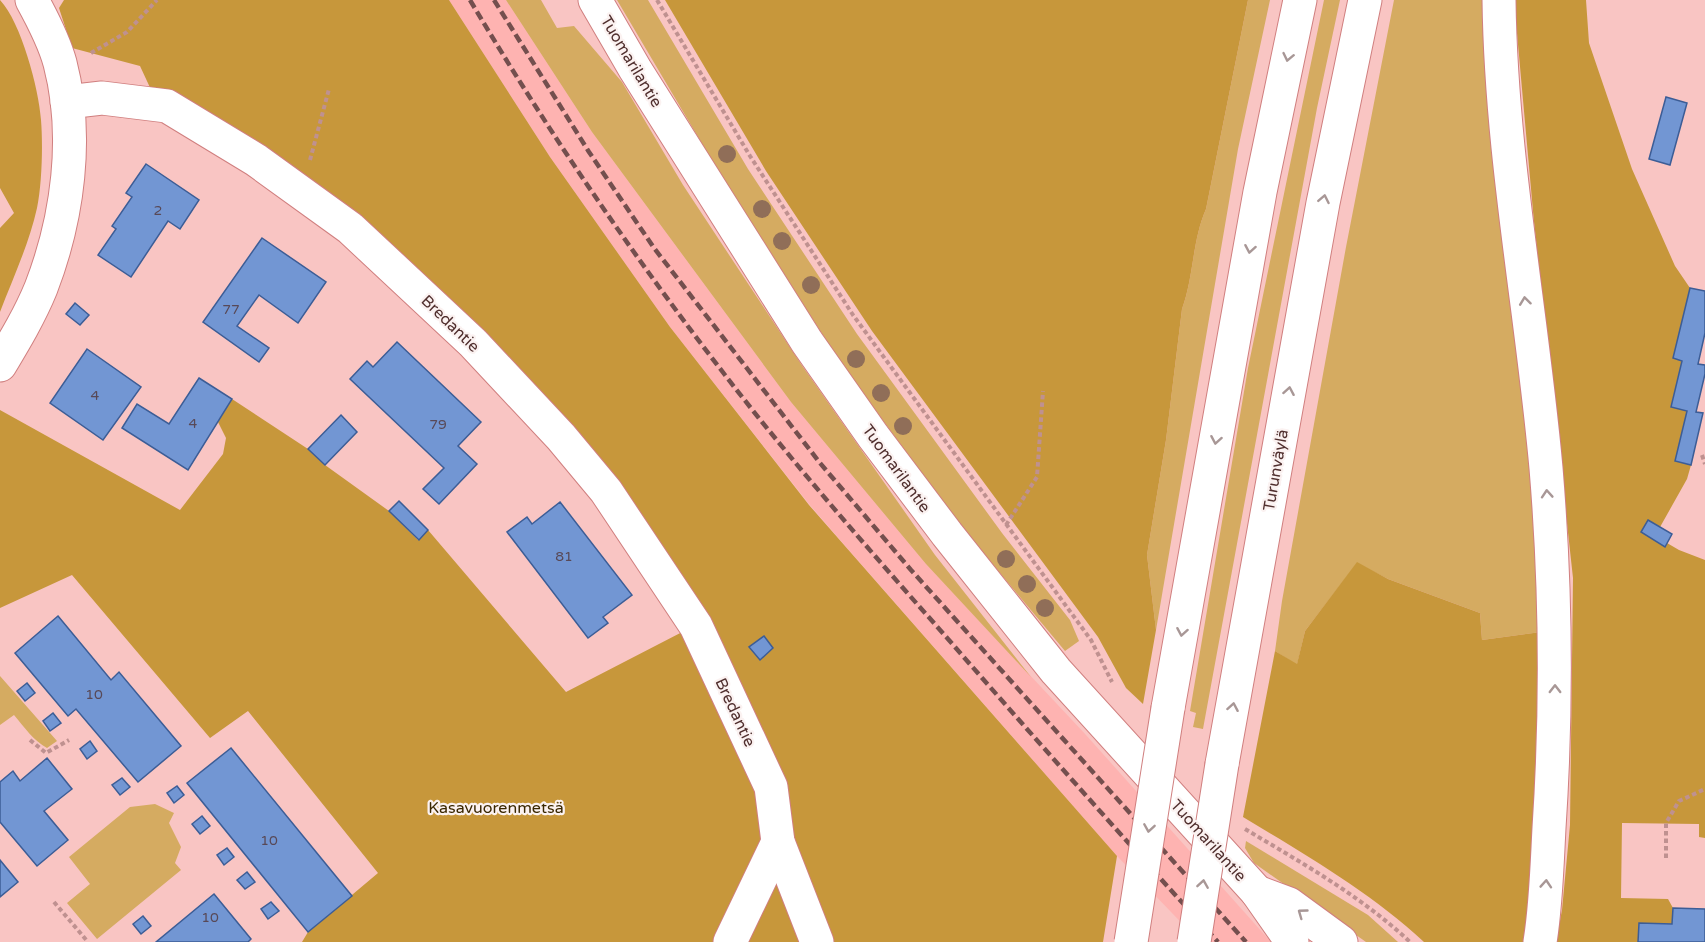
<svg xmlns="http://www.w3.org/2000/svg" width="1705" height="942" viewBox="0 0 1705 942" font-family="'Varela Round',sans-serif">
	<rect width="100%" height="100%" fill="#f9c5c3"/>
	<path fill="#feb3b1" d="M 449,0 L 506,0 L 592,132 L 791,402 L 926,564 L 1086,735 L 1271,942 L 1200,942 L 1117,856 L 848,549 L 809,504 L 670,327 L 550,157 Z"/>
	<g fill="#d5ab61">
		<path d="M 506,0 L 541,0 L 557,28 L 574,26 L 622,82 L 683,185 L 801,364 L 935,555 L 1031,677 L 926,564 L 791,402 L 592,132 Z"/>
		<path d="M 617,0 L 648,0 L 748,169 L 857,334 L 1002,533 L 1070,620 L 1079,641 L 1065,651 L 959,524 L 840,362 L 717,169 Z"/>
		<path d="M 1248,0 L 1270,0 L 1238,149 L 1156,630 L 1147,555 L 1166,440 L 1182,309 C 1194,276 1192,241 1206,209 Z"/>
		<path d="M 1324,0 L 1340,0 L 1317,108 L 1203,729 L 1193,727 L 1196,713 L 1190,711 L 1248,368 Z"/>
		<path d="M 1394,0 L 1484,0 L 1529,449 L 1541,632 L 1482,640 L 1480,613 L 1388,579 L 1357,563 L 1305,631 L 1297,665 L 1275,651 L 1282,601 L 1346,247 Z"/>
		<path d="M 0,676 L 57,741 L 47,748 C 34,741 24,727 14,715 L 0,725 Z"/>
		<path d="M 155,804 L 174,813 L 169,823 L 181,847 L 175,863 L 181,870 L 97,939 L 67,903 L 90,884 L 69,857 L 130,807 Z"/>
		<path d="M 1246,841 L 1368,915 L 1398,942 L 1366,942 L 1254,863 L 1245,848 Z"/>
	</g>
	<g fill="#c7973b">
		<path d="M 0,0 C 21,22 39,89 41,120 C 43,144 42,185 37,208 C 29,244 13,278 0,312 L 0,228 L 14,213 L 0,188 Z"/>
		<path d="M 64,0 L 449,0 L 550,157 L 670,327 L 809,505 L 1117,856 L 1103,942 L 302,942 L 308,932 L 378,873 L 248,711 L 210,738 L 72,575 L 0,608 L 0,410 L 180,510 L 223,454 L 226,438 L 218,422 L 232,399 L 308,449 L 325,465 L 389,511 L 418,540 L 428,530 L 566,692 L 688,629 L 741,691 L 489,349 L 153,94 L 140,66 L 72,48 L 59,8 Z"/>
		<path d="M 665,0 L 1248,0 L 1206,209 C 1192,241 1194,276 1182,309 L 1166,440 L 1147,555 L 1156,630 L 1143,704 L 1126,688 L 1098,637 L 872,331 L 766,171 Z"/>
		<path d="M 1514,0 L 1586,0 L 1589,43 L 1632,169 L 1675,266 L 1690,288 L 1674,358 L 1682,361 L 1671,407 L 1687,411 L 1675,461 L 1691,465 L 1687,479 L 1655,536 L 1679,550 L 1705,560 L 1705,838 L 1699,837 L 1699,824 L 1622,823 L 1621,898 L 1668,899 L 1673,908 L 1672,924 L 1639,923 L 1638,942 L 1556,942 L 1562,910 L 1570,825 L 1573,578 L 1534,222 Z"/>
		<path d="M 1357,562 L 1388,579 L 1480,613 L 1482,640 L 1541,632 L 1542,751 L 1526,942 L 1424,942 C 1370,892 1306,855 1243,817 L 1275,651 L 1297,664 L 1305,631 Z"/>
	</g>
	<g fill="#7296d3" stroke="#3c5d96" stroke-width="1.5">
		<path d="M 1666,97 L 1687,103 L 1670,165 L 1649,159 Z"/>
		<path d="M 146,164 L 199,200 L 180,229 L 168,221 L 131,277 L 98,255 L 116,229 L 112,226 L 132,197 L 126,193 Z"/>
		<path d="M 262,238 L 326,282 L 298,323 L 259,295 L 237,326 L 269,348 L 259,362 L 203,322 Z"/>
		<path d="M 1690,288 L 1705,291 L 1705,333 L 1698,364 L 1705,365 L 1705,374 L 1696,412 L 1703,413 L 1691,465 L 1675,461 L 1687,411 L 1671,407 L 1682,361 L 1673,358 Z"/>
		<path d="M 75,303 L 89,315 L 80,325 L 66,314 Z"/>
		<path d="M 397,342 L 481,422 L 458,446 L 477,464 L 439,504 L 423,489 L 444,468 L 350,379 L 367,361 L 373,367 Z"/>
		<path d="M 87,349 L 141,387 L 103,440 L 50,403 Z"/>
		<path d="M 199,378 L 232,399 L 188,470 L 122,428 L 137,404 L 169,424 Z"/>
		<path d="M 341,415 L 357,432 L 325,465 L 308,449 Z"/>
		<path d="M 399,501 L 428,530 L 419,540 L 389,511 Z"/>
		<path d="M 560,502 L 632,595 L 603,617 L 608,623 L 588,638 L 507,532 L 527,517 L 532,524 Z"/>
		<path d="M 1648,520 L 1672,534 L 1665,547 L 1641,532 Z"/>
		<path d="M 58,616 L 111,680 L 119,672 L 181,746 L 138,782 L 76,709 L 68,716 L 15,653 Z"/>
		<path d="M 764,636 L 773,648 L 760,660 L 749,647 Z"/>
		<path d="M 27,683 L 35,693 L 25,701 L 17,691 Z"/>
		<path d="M 53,713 L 61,723 L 50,731 L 43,721 Z"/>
		<path d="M 90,741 L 97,751 L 87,759 L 80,749 Z"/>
		<path d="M 231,748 L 352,896 L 308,932 L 187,783 Z"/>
		<path d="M 47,758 L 72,789 L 44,811 L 68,840 L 37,866 L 0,822 L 0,782 L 13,771 L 20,781 Z"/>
		<path d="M 122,778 L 130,787 L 120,795 L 112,785 Z"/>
		<path d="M 177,786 L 184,795 L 174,803 L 167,793 Z"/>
		<path d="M 202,816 L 210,826 L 200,834 L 192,824 Z"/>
		<path d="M 227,848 L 234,857 L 224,865 L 217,855 Z"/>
		<path d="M 0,860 L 18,882 L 0,897 Z"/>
		<path d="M 247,872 L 255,882 L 245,889 L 237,880 Z"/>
		<path d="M 214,894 L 251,939 L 248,942 L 156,942 Z"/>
		<path d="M 271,902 L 279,911 L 268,919 L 261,909 Z"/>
		<path d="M 1673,908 L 1705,909 L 1705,942 L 1638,942 L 1639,923 L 1672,924 Z"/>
		<path d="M 143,916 L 151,926 L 141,934 L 133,924 Z"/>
	</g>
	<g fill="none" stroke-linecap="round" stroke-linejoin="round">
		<g stroke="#d07f7f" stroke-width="35">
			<g id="minor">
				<path d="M 67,102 L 102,98 L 167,106 L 256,160 L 350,228 L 473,343 L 561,437 L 606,491 L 696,626 L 771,787 L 778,842 L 730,942"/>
				<path d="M 0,365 C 15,340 30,315 41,288 C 68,218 79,136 60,63 C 54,41 43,20 32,0"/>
				<path d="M 778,842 L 817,942"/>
			</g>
		</g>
		<g stroke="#d07f7f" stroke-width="35">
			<g id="major">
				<path d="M 595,0 L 635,69 L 807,342 L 873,436 L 947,534 L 1056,671 L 1257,892 L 1292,942"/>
				<path d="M 1257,892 L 1289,904 L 1341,942"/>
			</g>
		</g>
		<g stroke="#d07f7f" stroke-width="35">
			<g id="highway">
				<path d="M 1499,0 C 1501,157 1532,312 1546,468 C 1556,588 1557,708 1549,828 C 1547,866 1546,905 1540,942"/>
				<path d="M 1168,708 L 1260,192 L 1300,0"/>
				<path d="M 1222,764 L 1323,203 L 1365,0"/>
			</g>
		</g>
		<g stroke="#bf9190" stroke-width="4" stroke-dasharray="4.5 3" stroke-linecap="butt">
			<path d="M 657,0 L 750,156 L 853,315 L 1091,640 L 1112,682"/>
			<path d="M 91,53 L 127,32 L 157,0"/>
			<path d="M 310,160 L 329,89"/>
			<path d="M 1702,455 L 1705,464"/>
			<path d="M 1006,525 L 1037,477 L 1043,391"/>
			<path d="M 30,740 L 46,753 L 69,740"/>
			<path d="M 1245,829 C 1302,863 1361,896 1410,942"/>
			<path d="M 1666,858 L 1666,823 L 1679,801 L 1705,789"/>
			<path d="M 54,902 L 88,942"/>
		</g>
		<use href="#minor" stroke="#fff" stroke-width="33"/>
		<use href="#major" stroke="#fff" stroke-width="33"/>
		<use href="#highway" stroke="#fff" stroke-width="33"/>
		<g stroke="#744f4e" stroke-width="4.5" stroke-dasharray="9 4.5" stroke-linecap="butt">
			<path d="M 470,0 C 547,130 633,256 725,375 C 796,467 872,553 948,639 C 1037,741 1127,842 1218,942"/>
			<path d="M 494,0 L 589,152 L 654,248 L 820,463 L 911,570 L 1246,942"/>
		</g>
		<g stroke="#d07f7f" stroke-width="35" stroke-linecap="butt">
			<g id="highway-bridge">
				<path d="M 1131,942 L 1168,708"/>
				<path d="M 1194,942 L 1222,764"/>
			</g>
		</g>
		<use href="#highway-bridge" stroke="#fff" stroke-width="33"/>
	</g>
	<g fill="#906e58">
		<circle cx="727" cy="154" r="9"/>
		<circle cx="762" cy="209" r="9"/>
		<circle cx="782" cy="241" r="9"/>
		<circle cx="811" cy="285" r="9"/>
		<circle cx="856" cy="359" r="9"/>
		<circle cx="881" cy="393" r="9"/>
		<circle cx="903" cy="426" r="9"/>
		<circle cx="1006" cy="559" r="9"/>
		<circle cx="1027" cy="584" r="9"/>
		<circle cx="1045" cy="608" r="9"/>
	</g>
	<defs><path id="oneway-chevron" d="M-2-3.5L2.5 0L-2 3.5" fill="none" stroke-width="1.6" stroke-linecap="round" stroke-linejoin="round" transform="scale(1.5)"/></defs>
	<g stroke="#a89796">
		<use href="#oneway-chevron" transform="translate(1288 57) rotate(102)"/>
		<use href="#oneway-chevron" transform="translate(1324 199) rotate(-79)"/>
		<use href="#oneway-chevron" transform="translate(1250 249) rotate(100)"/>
		<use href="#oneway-chevron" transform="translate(1525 301) rotate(-97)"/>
		<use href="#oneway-chevron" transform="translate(1289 391) rotate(-80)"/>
		<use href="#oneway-chevron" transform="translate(1216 440) rotate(100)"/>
		<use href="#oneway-chevron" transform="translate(1547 494) rotate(-94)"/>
		<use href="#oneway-chevron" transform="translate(1182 632) rotate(100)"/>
		<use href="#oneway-chevron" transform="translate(1555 689) rotate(-90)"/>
		<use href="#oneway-chevron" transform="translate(1233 707) rotate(-80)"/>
		<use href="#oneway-chevron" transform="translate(1149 828) rotate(99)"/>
		<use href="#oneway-chevron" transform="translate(1203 884) rotate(-81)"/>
		<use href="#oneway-chevron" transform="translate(1546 884) rotate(-86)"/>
		<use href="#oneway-chevron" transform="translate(1302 913) rotate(-144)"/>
	</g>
	<g text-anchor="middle" stroke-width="4.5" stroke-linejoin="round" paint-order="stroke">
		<g font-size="14" fill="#584957">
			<text x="158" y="215">2</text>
			<text x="231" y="314">77</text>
			<text x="95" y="400">4</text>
			<text x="193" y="428">4</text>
			<text x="438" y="429">79</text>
			<text x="564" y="561">81</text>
			<text x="94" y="699">10</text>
			<text x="269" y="845">10</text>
			<text x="210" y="922">10</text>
		</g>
		<g font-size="16" fill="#502f2e" stroke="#fbf2f1">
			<text transform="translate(632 61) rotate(59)" y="6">Tuomarilantie</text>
			<text transform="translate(451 323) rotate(44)" y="6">Bredantie</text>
			<text transform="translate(897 468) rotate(54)" y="6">Tuomarilantie</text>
			<text transform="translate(1275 470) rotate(-80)" y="6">Turunväylä</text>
			<text transform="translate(736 712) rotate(65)" y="6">Bredantie</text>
			<text transform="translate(1209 840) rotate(48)" y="6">Tuomarilantie</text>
		</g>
		<g font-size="16" fill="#3a2700" stroke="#fbf2f1">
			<text x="496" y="813">Kasavuorenmetsä</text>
		</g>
	</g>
</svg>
